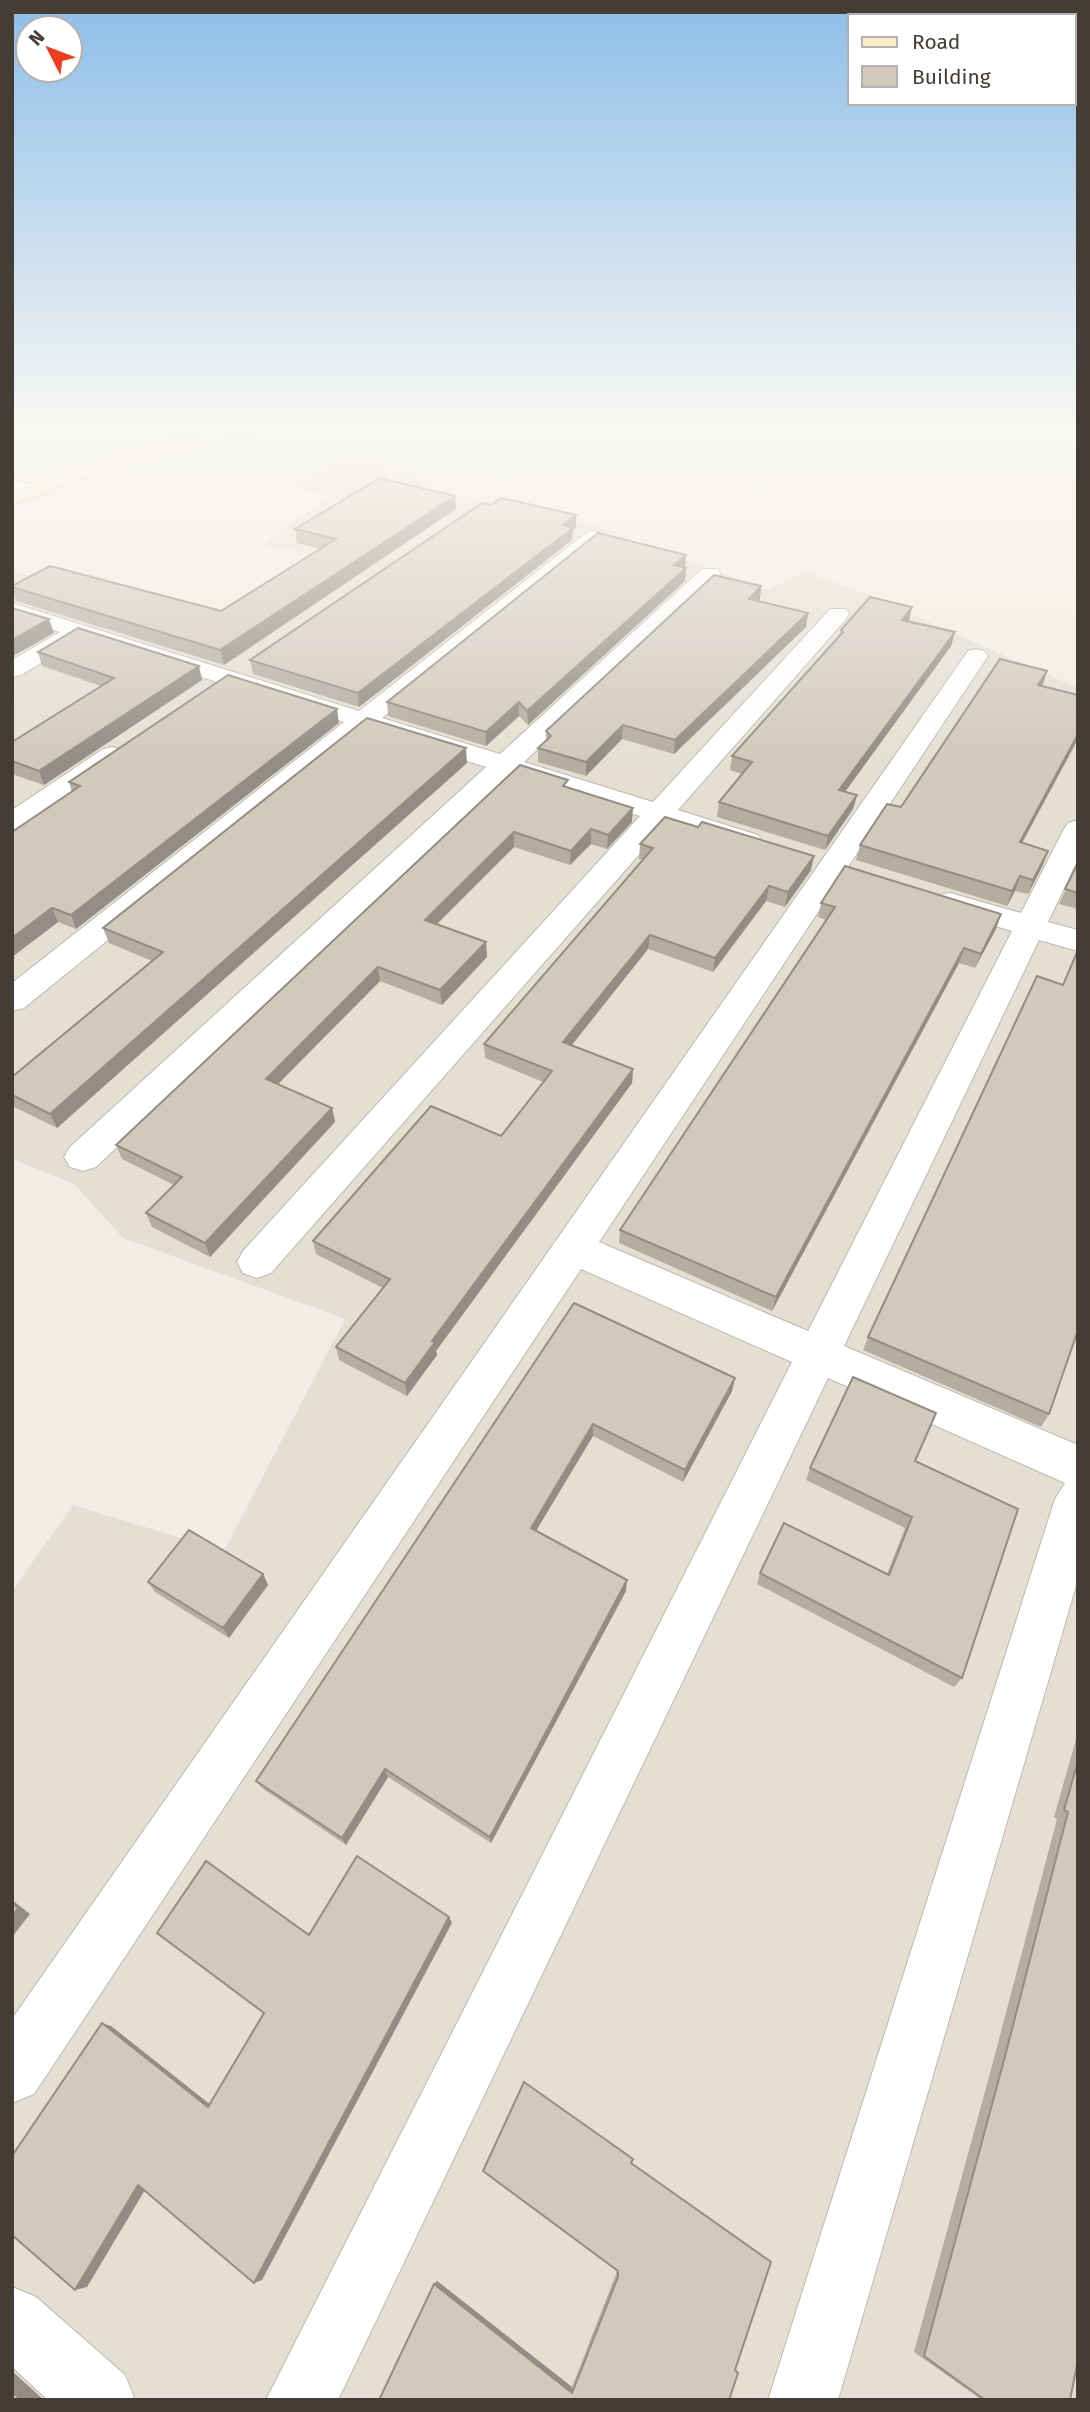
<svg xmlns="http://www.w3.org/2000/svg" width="1090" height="2412" viewBox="0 0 1090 2412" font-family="'Fira Sans',sans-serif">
	<rect width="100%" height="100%" fill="#f1ede5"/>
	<path fill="#e5dfd3" d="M 350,454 L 406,470 L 438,487 L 432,491 L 547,512 L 595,526 L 768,590 L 805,572 L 866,594 L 1078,688 L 1078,2400 L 12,2400 L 12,1591 L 73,1505 L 224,1551 L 345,1319 L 123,1238 L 74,1184 L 12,1159 L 12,573 L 53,577 L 224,622 L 330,557 L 262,545 L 331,495 L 288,487 Z"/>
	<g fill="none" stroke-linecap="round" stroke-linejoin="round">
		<g stroke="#bfb8ab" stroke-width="2">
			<g id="street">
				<path d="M 12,478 L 36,487 L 39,491 L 29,497 L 12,491 Z"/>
				<path d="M 593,531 L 600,533 L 603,537 L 600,541 L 382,718 L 500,754 L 702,569 L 718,569 L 721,574 L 718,579 L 524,762 L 653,802 L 830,609 L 846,609 L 849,614 L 846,619 L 678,810 L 758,835 L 762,841 L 758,847 L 748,850 L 666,824 L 271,1273 L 257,1278 L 243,1273 L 237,1262 L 243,1251 L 640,816 L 510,775 L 96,1167 L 83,1171 L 70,1167 L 64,1157 L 70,1147 L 486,767 L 367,730 L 24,1008 L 12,1011 L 12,983 L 344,722 L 81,639 L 21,675 L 12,677 L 12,660 L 60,632 L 12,617 L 12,603 L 359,711 L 586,533 Z"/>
				<path d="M 976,649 L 984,651 L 988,656 L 599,1242 L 808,1331 L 1012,931 L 939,909 L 935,902 L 939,895 L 950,893 L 1021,913 L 1064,829 L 1068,823 L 1078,820 L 1078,859 L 1048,922 L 1078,930 L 1078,951 L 1039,940 L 844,1346 L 1078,1445 L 1078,1579 L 838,2400 L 768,2400 L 1055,1499 L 1065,1483 L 828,1378 L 338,2400 L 266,2400 L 792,1362 L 581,1269 L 34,2094 L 12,2103 L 12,2019 L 968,651 Z"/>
				<path d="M 112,747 L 121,749 L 125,755 L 121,761 L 22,829 L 12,831 L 12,810 L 103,749 Z"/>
				<path d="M 12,2287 L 36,2297 L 125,2375 L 135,2400 L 48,2400 L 12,2367 Z"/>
			</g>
		</g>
		<g stroke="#cfc097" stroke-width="2">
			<path id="secondary" d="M 242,425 L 275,425 L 272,429 L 111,467 L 12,505 L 12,492 C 86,459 164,441 242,425 Z"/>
		</g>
		<use href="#street" fill="#fff" fill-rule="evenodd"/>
		<use href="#secondary" fill="#fbeec5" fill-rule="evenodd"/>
	</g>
	<g fill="#b5ada1">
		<path d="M 455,496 L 456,509 L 224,665 L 16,601 L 12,591 L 12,586 L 221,611 L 321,549 L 297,543 L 295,529 Z"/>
		<path d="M 576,528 L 573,530 L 572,540 L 359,707 L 253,674 L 250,660 Z"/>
		<path d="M 685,568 L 686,568 L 685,581 L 528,725 L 519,716 L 486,746 L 388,716 L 387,702 Z"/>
		<path d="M 761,586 L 760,599 L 758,601 L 808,613 L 806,627 L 674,754 L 622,739 L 586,776 L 538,762 L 538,748 L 546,741 L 546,731 Z"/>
		<path d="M 909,621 L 955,632 L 951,646 L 845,792 L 857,795 L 853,809 L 825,850 L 717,817 L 719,802 L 742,774 L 730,770 L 732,756 L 840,636 L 841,630 Z"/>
		<path d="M 38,652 L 202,680 L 44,785 L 12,774 L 12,742 L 101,686 L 42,666 Z"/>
		<path d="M 1042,686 L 1078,695 L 1078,739 L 1022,842 L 1043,865 L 1028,894 L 1015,891 L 1007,906 L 856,860 L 860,845 L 901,807 Z"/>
		<path d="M 339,723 L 76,929 L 58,922 L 12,957 L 72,792 L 69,782 Z"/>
		<path d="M 467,763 L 57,1128 L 12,1106 L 12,1077 L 152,961 L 109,943 L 103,928 Z"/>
		<path d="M 568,787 L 632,822 L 607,849 L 591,844 L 570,865 L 514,847 L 437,924 L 486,942 L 487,957 L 442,1005 L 380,981 L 278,1084 L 332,1108 L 335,1122 L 210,1257 L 152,1227 L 146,1213 L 174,1185 L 122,1159 L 116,1145 Z"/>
		<path d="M 640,844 L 811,870 L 785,907 L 766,901 L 713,972 L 648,949 L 572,1045 L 633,1069 L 632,1083 L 436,1351 L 437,1355 L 407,1396 L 339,1360 L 336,1347 L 383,1288 L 316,1254 L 313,1241 L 501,1136 L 543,1082 L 485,1058 L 484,1044 L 643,860 L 639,859 Z"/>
		<path d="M 1078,863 L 1078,909 L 1059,904 Z"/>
		<path d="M 821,903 L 1001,914 L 996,929 L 975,968 L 959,963 L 772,1311 L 619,1243 L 620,1230 L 826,920 L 818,917 Z"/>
		<path d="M 574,1303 L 735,1378 L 732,1391 L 683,1482 L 593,1436 L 536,1531 L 626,1591 L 491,1843 L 388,1777 L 346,1845 L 262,1788 L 256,1781 Z"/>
		<path d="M 868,1337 L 1049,1414 L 1041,1427 L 863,1350 Z"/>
		<path d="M 915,1461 L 962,1678 L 954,1687 L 757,1584 L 760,1573 L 887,1574 L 905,1528 L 806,1480 L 810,1468 Z"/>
		<path d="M 263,1574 L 268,1585 L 229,1638 L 155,1592 L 148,1582 Z"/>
		<path d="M 1078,1732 L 1078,2360 L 1070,2400 L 982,2400 L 914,2352 L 993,2062 L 1057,1819 L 1054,1817 Z"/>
		<path d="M 631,2163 L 735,2370 L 729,2400 L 379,2400 L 434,2284 L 437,2281 L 572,2387 L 616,2274 Z"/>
	</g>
	<g fill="#938d83">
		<path d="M 455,496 L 456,509 L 224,665 L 220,650 Z"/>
		<path d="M 576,515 L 576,528 L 573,530 L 572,540 L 359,707 L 358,693 Z"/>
		<path d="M 686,555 L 685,568 L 674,565 Z"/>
		<path d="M 686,568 L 685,581 L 528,725 L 527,711 Z"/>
		<path d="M 761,586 L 760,599 L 747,612 L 749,599 Z"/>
		<path d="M 912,607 L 909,621 L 899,633 L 902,620 Z"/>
		<path d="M 808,613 L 806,627 L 674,754 L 675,740 Z"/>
		<path d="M 49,619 L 54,633 L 13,656 L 12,640 Z"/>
		<path d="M 955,632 L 951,646 L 836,804 L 839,790 Z"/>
		<path d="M 199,666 L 202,680 L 44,785 L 39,771 Z"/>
		<path d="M 1047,671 L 1043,684 L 1034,699 L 1038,685 Z"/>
		<path d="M 519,702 L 519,716 L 486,746 L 486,732 Z"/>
		<path d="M 337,709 L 339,723 L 76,929 L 71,915 Z"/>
		<path d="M 623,725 L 622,739 L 586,776 L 586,762 Z"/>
		<path d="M 1078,734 L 1078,739 L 1015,856 L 1020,842 Z"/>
		<path d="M 466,748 L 467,763 L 57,1128 L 50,1114 Z"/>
		<path d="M 857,795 L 853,809 L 825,850 L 828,836 Z"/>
		<path d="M 633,808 L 632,822 L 607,849 L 608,835 Z"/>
		<path d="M 591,829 L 591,844 L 570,865 L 571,851 Z"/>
		<path d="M 514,832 L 514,847 L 427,934 L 425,920 Z"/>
		<path d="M 1048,851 L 1043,865 L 1028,894 L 1033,880 Z"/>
		<path d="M 814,856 L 811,870 L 785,907 L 788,892 Z"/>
		<path d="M 1020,876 L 1015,891 L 1007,906 L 1012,891 Z"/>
		<path d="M 769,886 L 766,901 L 713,972 L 715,958 Z"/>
		<path d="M 52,908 L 58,922 L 12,957 L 12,938 Z"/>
		<path d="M 1001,914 L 996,929 L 975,968 L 981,954 Z"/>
		<path d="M 650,935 L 648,949 L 563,1056 L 563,1042 Z"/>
		<path d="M 486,942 L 487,957 L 442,1005 L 440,990 Z"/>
		<path d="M 964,948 L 959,963 L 772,1311 L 776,1297 Z"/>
		<path d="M 378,967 L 380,981 L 269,1093 L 266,1079 Z"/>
		<path d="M 633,1069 L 632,1083 L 436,1351 L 437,1355 L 407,1396 L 405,1383 L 432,1341 Z"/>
		<path d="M 332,1108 L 335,1122 L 210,1257 L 205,1243 Z"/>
		<path d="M 735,1378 L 732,1391 L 683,1482 L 685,1470 Z"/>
		<path d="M 593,1424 L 593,1436 L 531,1539 L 531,1528 Z"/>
		<path d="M 263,1574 L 268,1585 L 229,1638 L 223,1628 Z"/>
		<path d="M 627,1580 L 626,1591 L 491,1843 L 490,1837 Z"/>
		<path d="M 385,1769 L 388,1777 L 346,1845 L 342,1838 Z"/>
		<path d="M 12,1900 L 30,1914 L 12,1937 Z"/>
		<path d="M 449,1917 L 452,1923 L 262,2280 L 254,2283 Z"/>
		<path d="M 102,2023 L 111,2026 L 216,2109 L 208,2107 Z"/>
		<path d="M 138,2185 L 148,2185 L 87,2287 L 75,2290 Z"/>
		<path d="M 437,2281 L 572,2387 L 572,2393 L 434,2284 Z"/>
		<path d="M 12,2371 L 44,2400 L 21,2400 L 12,2392 Z"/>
	</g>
	<g fill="#d2c9bb" stroke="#938d83" stroke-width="2">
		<path d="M 380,478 L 455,496 L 220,650 L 12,587 L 12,586 L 50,566 L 221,611 L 336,539 L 295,529 Z"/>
		<path d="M 501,498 L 576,515 L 563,525 L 573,528 L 358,693 L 250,660 L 482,503 L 491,505 Z"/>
		<path d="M 598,533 L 686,555 L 674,565 L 686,568 L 527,711 L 519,702 L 486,732 L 387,702 Z"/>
		<path d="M 714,575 L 761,586 L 749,599 L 808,613 L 675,740 L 623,725 L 586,762 L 538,748 L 551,736 L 546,731 Z"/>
		<path d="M 870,597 L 912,607 L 902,620 L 955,632 L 839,790 L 857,795 L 828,836 L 719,802 L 752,762 L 732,756 L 843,632 L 841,630 Z"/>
		<path d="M 12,608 L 49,619 L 12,640 Z"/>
		<path d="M 78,628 L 199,666 L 39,771 L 12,761 L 12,742 L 114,678 L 38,652 Z"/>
		<path d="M 1000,659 L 1047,671 L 1038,685 L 1078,695 L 1078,734 L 1020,842 L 1048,851 L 1033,880 L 1020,876 L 1012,891 L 860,845 L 887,804 L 901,807 Z"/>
		<path d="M 228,675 L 337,709 L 71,915 L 52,908 L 12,938 L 12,832 L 80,786 L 69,782 Z"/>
		<path d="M 367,718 L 466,748 L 50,1114 L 12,1095 L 12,1077 L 163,952 L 103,928 Z"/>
		<path d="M 520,765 L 568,780 L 563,786 L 633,808 L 608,835 L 591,829 L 571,851 L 514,832 L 425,920 L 486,942 L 440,990 L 378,967 L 266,1079 L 332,1108 L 205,1243 L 146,1213 L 182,1177 L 116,1145 Z"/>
		<path d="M 665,817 L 698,827 L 702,822 L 814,856 L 788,892 L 769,886 L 715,958 L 650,935 L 563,1042 L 633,1069 L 432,1341 L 435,1342 L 405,1383 L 336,1347 L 390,1279 L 313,1241 L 431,1106 L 501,1136 L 552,1071 L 484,1044 L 653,848 L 640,844 Z"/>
		<path d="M 1078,863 L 1078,893 L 1065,889 Z"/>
		<path d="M 845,866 L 1001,914 L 981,954 L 964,948 L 776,1297 L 620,1230 L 835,907 L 821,903 Z"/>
		<path d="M 1078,950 L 1078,1330 L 1049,1414 L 868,1337 L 1037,976 L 1063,985 Z"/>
		<path d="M 574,1303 L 735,1378 L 685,1470 L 593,1424 L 531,1528 L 627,1580 L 490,1837 L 385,1769 L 342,1838 L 256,1781 Z"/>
		<path d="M 853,1377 L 936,1413 L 915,1461 L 1018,1509 L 962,1678 L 760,1573 L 784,1523 L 889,1575 L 912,1517 L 810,1468 Z"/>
		<path d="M 189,1530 L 263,1574 L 223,1628 L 148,1582 Z"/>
		<path d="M 1078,1761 L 1078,2360 L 1070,2400 L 985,2400 L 924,2356 L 1004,2060 L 1068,1812 L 1064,1810 Z"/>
		<path d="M 357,1856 L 449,1917 L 254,2283 L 138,2185 L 75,2290 L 12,2235 L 12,2156 L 102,2023 L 208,2107 L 264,2013 L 157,1933 L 206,1861 L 309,1935 Z"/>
		<path d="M 12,1903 L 18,1908 L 12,1916 Z"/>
		<path d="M 524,2082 L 633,2159 L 631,2163 L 771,2262 L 735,2370 L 738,2373 L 729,2400 L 379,2400 L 434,2284 L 572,2393 L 618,2277 L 618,2271 L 483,2171 Z"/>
		<path d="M 12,2392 L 21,2400 L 12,2400 Z"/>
	</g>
	<linearGradient id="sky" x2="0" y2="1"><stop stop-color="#8dbee9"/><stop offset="0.56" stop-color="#f9f7f3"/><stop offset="1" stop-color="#f9f7f3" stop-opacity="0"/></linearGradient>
	<rect width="1090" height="762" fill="url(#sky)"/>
	<rect width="1090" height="2412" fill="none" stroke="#433d35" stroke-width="28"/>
	<rect x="848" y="14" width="228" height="91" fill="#ffffff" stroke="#b4b1ae" stroke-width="2"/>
	<rect x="862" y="37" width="35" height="10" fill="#fbeec5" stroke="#b4b1ae" stroke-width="2"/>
	<text x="912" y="49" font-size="21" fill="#433d35">Road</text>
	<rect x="862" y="66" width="35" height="21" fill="#d2c9bb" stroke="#b4b1ae" stroke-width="2"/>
	<text x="912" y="84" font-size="21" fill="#433d35">Building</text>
	<g transform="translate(49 49) rotate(312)"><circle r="33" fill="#ffffff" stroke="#b4b1ae" stroke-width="2"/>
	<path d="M0-5L12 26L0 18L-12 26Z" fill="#ec3e21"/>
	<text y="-10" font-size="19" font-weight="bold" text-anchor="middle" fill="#433d35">N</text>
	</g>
</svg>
